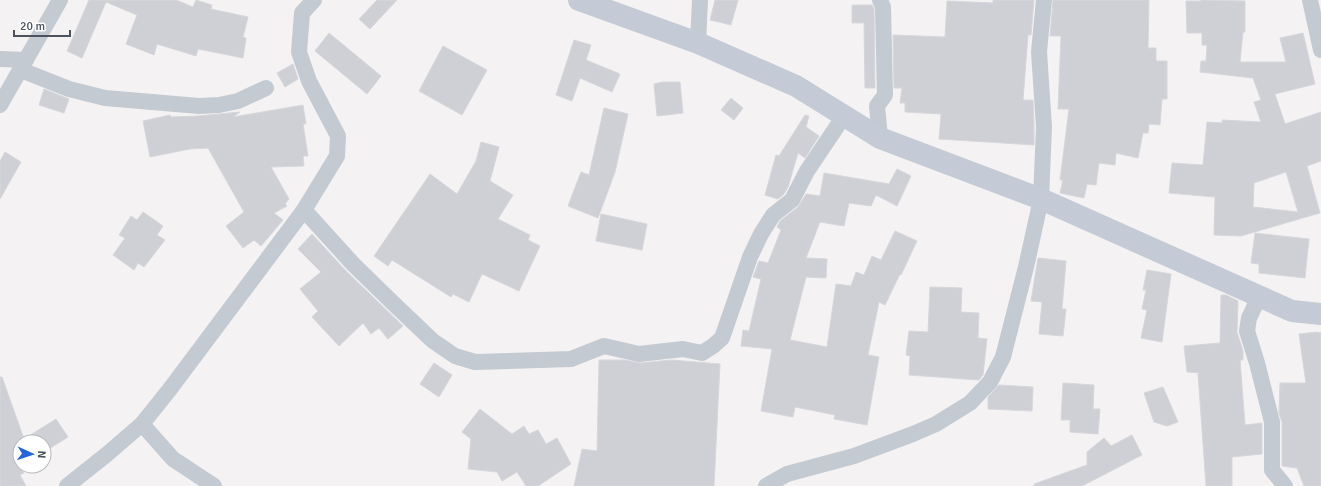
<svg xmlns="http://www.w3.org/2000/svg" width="1321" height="486" viewBox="0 0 1321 486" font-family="Signika,sans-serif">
	<rect width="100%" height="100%" fill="#f4f2f2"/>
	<g fill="#cfd0d5" stroke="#d6d7dc" fill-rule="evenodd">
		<path d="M 89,0 L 176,0 L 193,7 L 196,0 L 212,5 L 211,9 L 248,17 L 243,37 L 246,38 L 243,58 L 198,49 L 196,56 L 157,44 L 154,55 L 126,44 L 137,15 L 106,2 L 82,58 L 67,51 Z"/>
		<path d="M 377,0 L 397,0 L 370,29 L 359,19 Z"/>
		<path d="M 715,0 L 738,0 L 731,25 L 710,20 Z"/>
		<path d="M 993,0 L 1034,0 L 1031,35 L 1028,35 L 1023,100 L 1033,100 L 1034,127 L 1034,145 L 939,139 L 941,114 L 905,112 L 905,103 L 900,103 L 902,88 L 894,88 L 893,35 L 945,37 L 947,1 L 993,3 Z"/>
		<path d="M 1053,0 L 1149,0 L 1148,48 L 1156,48 L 1156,61 L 1167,61 L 1167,99 L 1162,99 L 1160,125 L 1149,124 L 1148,133 L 1143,133 L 1138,158 L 1116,153 L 1115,165 L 1099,163 L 1096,185 L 1087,184 L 1084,198 L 1060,193 L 1063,180 L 1060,180 L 1069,109 L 1058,109 L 1061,36 L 1050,36 Z"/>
		<path d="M 1201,0 L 1245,1 L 1245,32 L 1243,32 L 1240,62 L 1286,62 L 1280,38 L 1303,33 L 1315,84 L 1275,94 L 1285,124 L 1321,112 L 1321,161 L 1307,166 L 1320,213 L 1241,236 L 1214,235 L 1215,197 L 1169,193 L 1172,163 L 1203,165 L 1207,122 L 1222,123 L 1222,120 L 1261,122 L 1254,102 L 1261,100 L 1253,78 L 1200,72 L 1201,61 L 1206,61 L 1207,45 L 1202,45 L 1202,33 L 1187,33 L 1186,1 L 1201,1 ZM 1286,172 L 1298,212 L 1253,207 L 1254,183 Z"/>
		<path d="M 852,5 L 872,5 L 874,9 L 875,88 L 865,88 L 864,23 L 852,23 Z"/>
		<path d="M 329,33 L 381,76 L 367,94 L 315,51 Z"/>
		<path d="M 574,40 L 591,45 L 586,60 L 620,74 L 612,92 L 580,78 L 572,101 L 556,95 Z"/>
		<path d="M 443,46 L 487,70 L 462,115 L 419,91 Z"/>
		<path d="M 293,64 L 298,79 L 285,87 L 277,73 Z"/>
		<path d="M 663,82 L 680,82 L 683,113 L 657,116 L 654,84 Z"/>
		<path d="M 44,89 L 69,99 L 64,113 L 39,105 Z"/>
		<path d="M 731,98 L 743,108 L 734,120 L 721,110 Z"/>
		<path d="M 303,105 L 306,124 L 303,124 L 308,156 L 303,156 L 304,166 L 271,167 L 289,199 L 285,204 L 287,206 L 274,213 L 283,220 L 261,246 L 254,240 L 243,248 L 226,226 L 244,212 L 208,148 L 190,149 L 150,157 L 143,121 L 170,115 L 171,117 L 198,116 L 240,112 L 233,117 Z"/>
		<path d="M 604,108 L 628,114 L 615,172 L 598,218 L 568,206 L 581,172 L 589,175 Z"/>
		<path d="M 805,115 L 809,116 L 806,127 L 819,136 L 805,158 L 798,153 L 788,187 L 784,194 L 778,199 L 765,195 L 776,155 L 779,156 Z"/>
		<path d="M 481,142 L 499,147 L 490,181 L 513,195 L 498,219 L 530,235 L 528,240 L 540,246 L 519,291 L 482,274 L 469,302 L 453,294 L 451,297 L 392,260 L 388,266 L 374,256 L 430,174 L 457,194 L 476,161 Z"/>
		<path d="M 5,152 L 21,162 L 0,199 L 0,161 Z"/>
		<path d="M 897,169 L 911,176 L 897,206 L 876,195 L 871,206 L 849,203 L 844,226 L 820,222 L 806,258 L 827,259 L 826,278 L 806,277 L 790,340 L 827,347 L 836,284 L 851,286 L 856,272 L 864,275 L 872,256 L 881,260 L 895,231 L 917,241 L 901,275 L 900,274 L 885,305 L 879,302 L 868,355 L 879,357 L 867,425 L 834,419 L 835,415 L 795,407 L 793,417 L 761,411 L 772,349 L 741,346 L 743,330 L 749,331 L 761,279 L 753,277 L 759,261 L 768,263 L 781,230 L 777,227 L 780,221 L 798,207 L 806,194 L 820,196 L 824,173 L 889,184 Z"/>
		<path d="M 143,212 L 163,226 L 157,235 L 165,240 L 144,267 L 138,263 L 134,270 L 113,255 L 125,238 L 119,235 L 131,216 L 137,220 Z"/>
		<path d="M 601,214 L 647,224 L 642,250 L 596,241 Z"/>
		<path d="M 1255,233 L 1309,239 L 1305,278 L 1259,273 L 1259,264 L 1251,263 Z"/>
		<path d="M 312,234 L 346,271 L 403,326 L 388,339 L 379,328 L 371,334 L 363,323 L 339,346 L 312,317 L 318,311 L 300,289 L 321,272 L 298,249 Z"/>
		<path d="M 1038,258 L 1066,261 L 1062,309 L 1066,309 L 1063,336 L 1039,334 L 1042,302 L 1031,301 Z"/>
		<path d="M 1147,270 L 1171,274 L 1162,342 L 1141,338 L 1147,310 L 1142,309 L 1146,290 L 1143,290 Z"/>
		<path d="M 930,287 L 962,288 L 961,312 L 979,313 L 978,338 L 987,339 L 983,375 L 979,380 L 909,375 L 910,356 L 906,355 L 909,331 L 928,332 Z"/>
		<path d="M 1221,295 L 1226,295 L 1238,301 L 1237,332 L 1243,351 L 1243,360 L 1240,360 L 1245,425 L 1262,423 L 1262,454 L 1232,457 L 1232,486 L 1206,486 L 1198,374 L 1200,373 L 1187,372 L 1184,346 L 1220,343 Z"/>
		<path d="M 1317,332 L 1317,333 L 1321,332 L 1321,486 L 1304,486 L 1297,468 L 1282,466 L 1282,422 L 1279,413 L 1280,383 L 1306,383 L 1299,334 Z"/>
		<path d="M 599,360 L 625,360 L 640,363 L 672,360 L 720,364 L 714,486 L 574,486 L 582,449 L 597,451 Z"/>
		<path d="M 434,363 L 452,375 L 439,397 L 420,384 Z"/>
		<path d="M 0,377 L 2,377 L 24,439 L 56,419 L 68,437 L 44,452 L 44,442 L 20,442 L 20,466 L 23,466 L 20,468 L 24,473 L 20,475 L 26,486 L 0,486 Z"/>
		<path d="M 1063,383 L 1094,385 L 1093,409 L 1100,409 L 1098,434 L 1070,432 L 1070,420 L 1061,420 Z"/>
		<path d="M 999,385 L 1033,387 L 1032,411 L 988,409 L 988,397 Z"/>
		<path d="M 1163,387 L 1178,422 L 1167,426 L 1154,422 L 1144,393 Z"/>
		<path d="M 480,409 L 512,434 L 524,426 L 529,434 L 538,430 L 546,444 L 557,438 L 571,464 L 538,486 L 526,486 L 517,472 L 502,481 L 497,472 L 468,469 L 471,439 L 462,432 Z"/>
		<path d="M 1132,435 L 1142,455 L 1082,486 L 1034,486 L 1034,484 L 1087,465 L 1087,452 L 1104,438 L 1111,446 Z"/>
	</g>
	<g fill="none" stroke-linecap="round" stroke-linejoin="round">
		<g stroke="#c3cad2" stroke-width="16">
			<path d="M 880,0 L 883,7 L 885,95 L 877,106 L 880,138"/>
			<path d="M 1310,0 L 1321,50"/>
			<path d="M 698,43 L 700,0"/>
			<path d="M 0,59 L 26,60"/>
			<path d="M 21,70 L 69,89 L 105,98 L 199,106 L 219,105 L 238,101 L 266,88"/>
			<path d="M 0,105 L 60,0"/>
			<path d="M 304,210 L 353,264 L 394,304 L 433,341 L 455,356 L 475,362 L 571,359 L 604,346 L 639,354 L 683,349 L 702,353 L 713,346 L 722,338 L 750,257 L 761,234 L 773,215 L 792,200 L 807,171 L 844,116"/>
			<path d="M 1259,297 L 1249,318 L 1247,331 L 1257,363 L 1272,422 L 1272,470 L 1285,486"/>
			<path d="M 142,424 L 173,459 L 214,486"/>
			<path d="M 67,486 L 106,455 L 142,424 L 170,389 L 304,210 L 337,156 L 338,136 L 309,81 L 299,52 L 302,13 L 314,0"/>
			<path d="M 766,486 L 787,474 L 854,456 L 913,434 L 936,424 L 970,403 L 990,382 L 1003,357 L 1026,267 L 1041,199 L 1044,127 L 1039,52 L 1044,0"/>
		</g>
		<path stroke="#c4cbd6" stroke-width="22" d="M 579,0 L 698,43 L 796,86 L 880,138 L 1041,199 L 1292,311 L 1321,314"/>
	</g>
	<g transform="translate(32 454) rotate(93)"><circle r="19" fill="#ffffff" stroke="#b7babf"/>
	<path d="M0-3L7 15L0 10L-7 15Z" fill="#2763d9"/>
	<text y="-6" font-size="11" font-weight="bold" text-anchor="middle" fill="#4a535e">N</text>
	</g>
	<path d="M14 30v6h56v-6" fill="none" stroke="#4a535e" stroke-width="2"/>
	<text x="20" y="30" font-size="12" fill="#4a535e" stroke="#ffffff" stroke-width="3" paint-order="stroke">20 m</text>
</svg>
